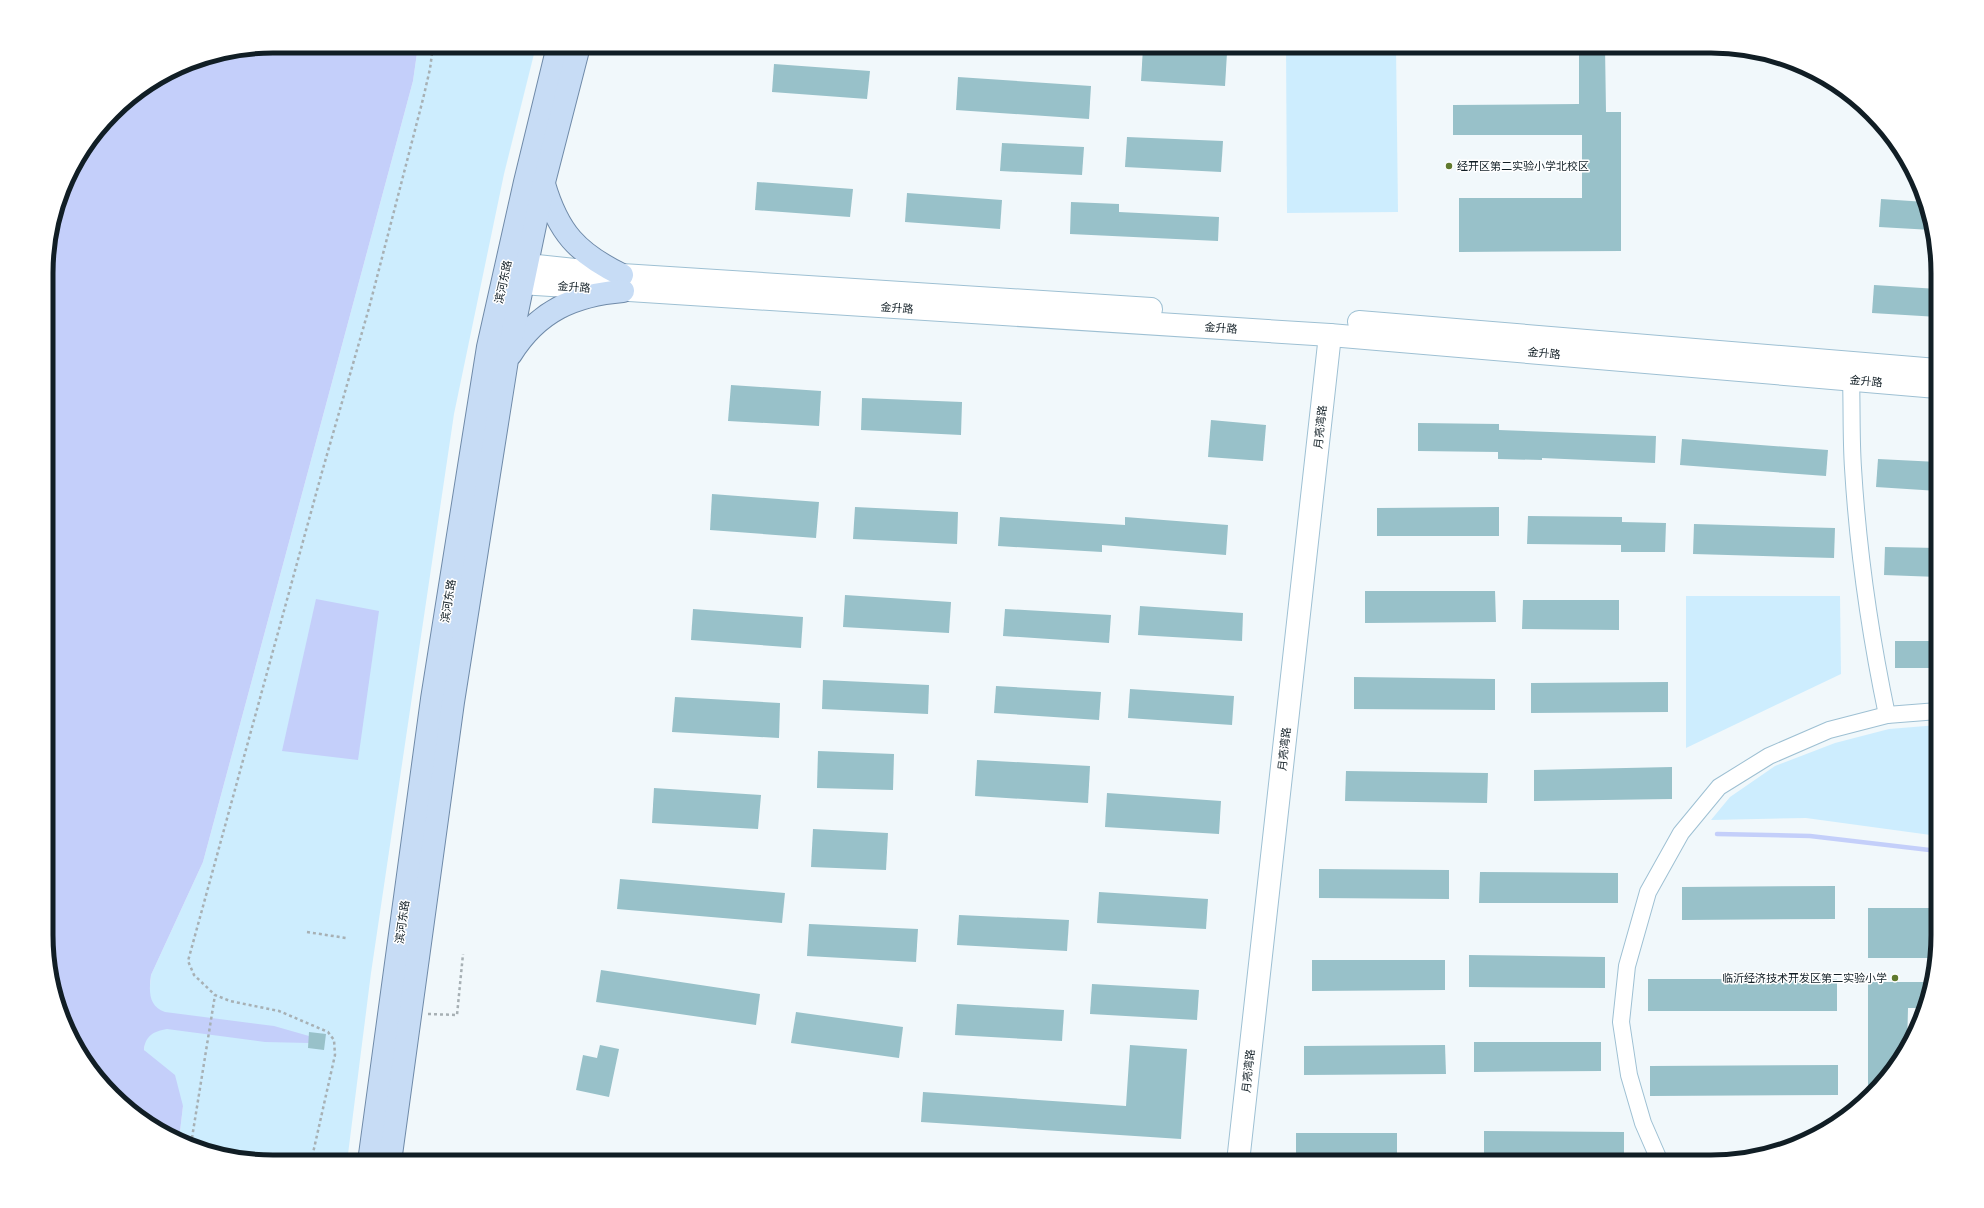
<svg xmlns="http://www.w3.org/2000/svg" width="1984" height="1208" viewBox="0 0 1984 1208" font-family="'Fira Sans Condensed','Noto Sans SC',sans-serif">
	<rect width="100%" height="100%" fill="#f1f8fb"/>
	<g fill="#cdedfe">
		<path d="M 418,46 L 536,46 L 504,174 L 454,414 L 371,973 L 347,1162 L 273,1162 L 214,1154 L 179,1140 L 183,1106 L 144,1050 L 151,975 L 203,862 L 413,81 Z"/>
		<path d="M 1286,46 L 1396,46 L 1398,212 L 1287,213 Z"/>
		<path d="M 1686,596 L 1840,596 L 1841,674 L 1686,748 Z"/>
		<path d="M 1938,725 L 1938,836 L 1806,818 L 1711,820 L 1730,797 L 1775,766 L 1835,743 L 1889,729 Z"/>
	</g>
	<g fill="#c4cffa">
		<path d="M 273,46 L 418,46 L 413,81 L 203,862 L 151,975 C 149,991 148,1006 165,1012 L 274,1026 L 309,1036 L 309,1043 L 265,1042 L 167,1029 C 154,1031 145,1036 144,1050 L 175,1075 L 183,1106 L 179,1140 C 122,1116 81,1065 58,1009 C 53,995 51,978 48,964 L 48,244 L 70,173 L 123,103 L 187,63 Z"/>
		<path d="M 316,599 L 379,611 L 358,760 L 282,751 Z"/>
	</g>
	<g fill="none" stroke-linecap="round" stroke-linejoin="round">
		<path stroke="#c4cffa" stroke-width="4.5" d="M 1717,834 L 1810,836 L 1938,851"/>
	</g>
	<g fill="#98c1c9">
		<path d="M 1579,46 L 1605,46 L 1606,112 L 1621,112 L 1621,251 L 1459,252 L 1459,198 L 1582,198 L 1582,135 L 1453,135 L 1453,105 L 1579,104 Z"/>
		<path d="M 1143,48 L 1227,53 L 1225,86 L 1141,81 Z"/>
		<path d="M 774,64 L 870,71 L 867,99 L 772,92 Z"/>
		<path d="M 958,77 L 1091,86 L 1089,119 L 956,110 Z"/>
		<path d="M 1127,137 L 1223,141 L 1221,172 L 1125,167 Z"/>
		<path d="M 1002,143 L 1084,147 L 1082,175 L 1000,171 Z"/>
		<path d="M 757,182 L 853,189 L 850,217 L 755,210 Z"/>
		<path d="M 907,193 L 1002,200 L 1000,229 L 905,222 Z"/>
		<path d="M 1881,199 L 1926,202 L 1932,230 L 1879,227 Z"/>
		<path d="M 1071,202 L 1119,204 L 1119,212 L 1219,217 L 1218,241 L 1070,234 Z"/>
		<path d="M 1874,285 L 1938,289 L 1938,317 L 1872,313 Z"/>
		<path d="M 731,385 L 821,391 L 819,426 L 728,421 Z"/>
		<path d="M 862,398 L 962,402 L 961,435 L 861,430 Z"/>
		<path d="M 1211,420 L 1266,425 L 1263,461 L 1208,457 Z"/>
		<path d="M 1418,423 L 1499,424 L 1499,430 L 1656,436 L 1655,463 L 1542,458 L 1542,460 L 1498,459 L 1498,452 L 1418,451 Z"/>
		<path d="M 1682,439 L 1828,450 L 1826,476 L 1680,465 Z"/>
		<path d="M 1878,459 L 1938,462 L 1938,491 L 1876,487 Z"/>
		<path d="M 712,494 L 819,502 L 816,538 L 710,530 Z"/>
		<path d="M 855,507 L 958,512 L 957,544 L 853,539 Z"/>
		<path d="M 1499,507 L 1499,536 L 1377,536 L 1377,508 Z"/>
		<path d="M 1528,516 L 1622,517 L 1622,522 L 1666,523 L 1665,552 L 1621,552 L 1621,545 L 1527,544 Z"/>
		<path d="M 1000,517 L 1125,525 L 1125,517 L 1228,525 L 1226,555 L 1102,545 L 1102,552 L 998,546 Z"/>
		<path d="M 1694,524 L 1835,528 L 1834,558 L 1693,554 Z"/>
		<path d="M 1885,547 L 1938,548 L 1938,577 L 1884,575 Z"/>
		<path d="M 1365,591 L 1495,591 L 1496,622 L 1365,623 Z"/>
		<path d="M 845,595 L 951,602 L 949,633 L 843,627 Z"/>
		<path d="M 1523,600 L 1619,600 L 1619,630 L 1522,629 Z"/>
		<path d="M 1140,606 L 1243,613 L 1242,641 L 1138,635 Z"/>
		<path d="M 693,609 L 803,617 L 801,648 L 691,640 Z"/>
		<path d="M 1005,609 L 1111,615 L 1109,643 L 1003,636 Z"/>
		<rect x="1895" y="641" width="43" height="27"/>
		<path d="M 1354,677 L 1495,679 L 1495,710 L 1354,709 Z"/>
		<path d="M 823,680 L 929,685 L 928,714 L 822,709 Z"/>
		<path d="M 1668,682 L 1668,712 L 1531,713 L 1531,683 Z"/>
		<path d="M 996,686 L 1101,692 L 1099,720 L 994,713 Z"/>
		<path d="M 1130,689 L 1234,696 L 1232,725 L 1128,718 Z"/>
		<path d="M 675,697 L 780,703 L 779,738 L 672,732 Z"/>
		<path d="M 818,751 L 894,754 L 893,790 L 817,788 Z"/>
		<path d="M 977,760 L 1090,766 L 1088,803 L 975,796 Z"/>
		<path d="M 1672,767 L 1672,799 L 1534,801 L 1534,770 Z"/>
		<path d="M 1346,771 L 1488,773 L 1487,803 L 1345,801 Z"/>
		<path d="M 654,788 L 761,795 L 758,829 L 652,823 Z"/>
		<path d="M 1107,793 L 1221,801 L 1219,834 L 1105,827 Z"/>
		<path d="M 813,829 L 888,833 L 886,870 L 811,867 Z"/>
		<path d="M 1319,869 L 1449,870 L 1449,899 L 1319,898 Z"/>
		<path d="M 1480,872 L 1618,873 L 1618,903 L 1479,903 Z"/>
		<path d="M 620,879 L 785,893 L 782,923 L 617,909 Z"/>
		<path d="M 1835,886 L 1835,919 L 1682,920 L 1682,887 Z"/>
		<path d="M 1099,892 L 1208,899 L 1206,929 L 1097,923 Z"/>
		<path d="M 1868,908 L 1938,908 L 1938,949 L 1936,958 L 1868,958 Z"/>
		<path d="M 959,915 L 1069,920 L 1067,951 L 957,945 Z"/>
		<path d="M 809,924 L 918,929 L 916,962 L 807,956 Z"/>
		<path d="M 1469,955 L 1605,957 L 1605,988 L 1469,987 Z"/>
		<path d="M 1312,960 L 1445,960 L 1445,990 L 1312,991 Z"/>
		<path d="M 601,970 L 760,994 L 756,1025 L 596,1002 Z"/>
		<rect x="1648" y="979" width="189" height="32"/>
		<path d="M 1868,982 L 1931,982 L 1926,1008 L 1908,1008 L 1907,1048 L 1868,1098 Z"/>
		<path d="M 1092,984 L 1199,990 L 1197,1020 L 1090,1014 Z"/>
		<path d="M 957,1004 L 1064,1010 L 1062,1041 L 955,1035 Z"/>
		<path d="M 796,1012 L 903,1027 L 899,1058 L 791,1043 Z"/>
		<path d="M 309,1032 L 326,1034 L 324,1050 L 308,1048 Z"/>
		<path d="M 1474,1042 L 1601,1042 L 1601,1071 L 1474,1072 Z"/>
		<path d="M 600,1045 L 619,1049 L 609,1097 L 576,1090 L 583,1055 L 597,1058 Z"/>
		<path d="M 1130,1045 L 1187,1049 L 1181,1139 L 921,1122 L 923,1092 L 1126,1106 Z"/>
		<path d="M 1445,1045 L 1446,1074 L 1304,1075 L 1304,1046 Z"/>
		<path d="M 1838,1065 L 1838,1095 L 1650,1096 L 1650,1066 Z"/>
		<path d="M 1484,1131 L 1624,1132 L 1624,1162 L 1484,1162 Z"/>
		<rect x="1296" y="1133" width="101" height="29"/>
	</g>
	<g fill="none" stroke-linecap="round" stroke-linejoin="round">
		<g stroke="#9ec0d3" stroke-width="18">
			<g id="street">
				<path d="M 1851,379 C 1852,409 1851,438 1853,468 C 1858,551 1870,634 1887,715"/>
				<path d="M 1660,1162 L 1643,1123 L 1629,1075 L 1621,1022 L 1627,966 L 1648,892 L 1681,833 L 1719,787 L 1769,756 L 1829,730 L 1887,715 L 1938,711"/>
			</g>
		</g>
		<g stroke="#9ec0d3" stroke-width="24">
			<g id="secondary">
				<path d="M 509,263 L 622,275 L 1151,309"/>
				<path d="M 504,282 L 1330,335 L 1937,387"/>
				<path d="M 1359,322 L 1937,370"/>
				<path d="M 1238,1162 L 1330,335"/>
			</g>
		</g>
		<g stroke="#6f8aa8" stroke-width="24">
			<g id="primary">
				<path d="M 544,184 C 558,232 577,253 622,275"/>
				<path d="M 511,354 C 538,311 574,295 623,291"/>
				<path d="M 369,1162 L 432,699 L 488,347 L 525,182 L 558,46"/>
				<path d="M 390,1162 L 453,702 L 507,360 L 544,182 L 579,46"/>
			</g>
		</g>
		<g stroke="#a7b0b4" stroke-width="2.5" stroke-dasharray="3 3" stroke-linecap="butt">
			<path d="M 307,932 L 346,938"/>
			<path d="M 428,1014 L 457,1015 L 463,954"/>
			<path d="M 191,1144 L 215,995"/>
			<path d="M 311,1162 L 335,1055 L 334,1040 L 328,1032 L 279,1011 L 230,1001 L 215,995 L 194,975 L 188,961 L 322,472 L 369,308 L 423,99 L 430,69 L 433,46"/>
		</g>
		<use href="#street" stroke="#fff" stroke-width="16"/>
		<use href="#secondary" stroke="#fff" stroke-width="22"/>
		<use href="#primary" stroke="#c7dcf5" stroke-width="22"/>
	</g>
	<g fill="#607a2e" stroke="#fff" stroke-width="1.5">
		<circle cx="1449" cy="166" r="4"/>
		<circle cx="1895" cy="978" r="4"/>
	</g>
	<g text-anchor="middle" stroke-width="3" stroke-linejoin="round" paint-order="stroke">
		<g font-size="11" fill="#111e25" stroke="#fff" text-anchor="start">
			<text x="1457" y="170">经开区第二实验小学北校区</text>
			<text x="1887" y="982" text-anchor="end">临沂经济技术开发区第二实验小学</text>
		</g>
		<g font-size="11" fill="#111e25" stroke="#fff">
			<text transform="translate(503 282) rotate(-78)" y="4">滨河东路</text>
			<text transform="translate(574 287) rotate(4)" y="4">金升路</text>
			<text transform="translate(897 308) rotate(4)" y="4">金升路</text>
			<text transform="translate(1221 328) rotate(4)" y="4">金升路</text>
			<text transform="translate(1544 353) rotate(5)" y="4">金升路</text>
			<text transform="translate(1866 381) rotate(5)" y="4">金升路</text>
			<text transform="translate(1320 427) rotate(-84)" y="4">月亮湾路</text>
			<text transform="translate(448 601) rotate(-81)" y="4">滨河东路</text>
			<text transform="translate(1284 749) rotate(-84)" y="4">月亮湾路</text>
			<text transform="translate(402 922) rotate(-82)" y="4">滨河东路</text>
			<text transform="translate(1248 1071) rotate(-84)" y="4">月亮湾路</text>
		</g>
	</g>
	<path d="M0 0H1984V1208H0ZM273 53H1711A220 220 0 0 1 1931 273V935A220 220 0 0 1 1711 1155H273A220 220 0 0 1 53 935V273A220 220 0 0 1 273 53Z" fill="#fff" fill-rule="evenodd"/>
	<path fill="none" stroke="#111e25" stroke-width="5" d="M273 53H1711A220 220 0 0 1 1931 273V935A220 220 0 0 1 1711 1155H273A220 220 0 0 1 53 935V273A220 220 0 0 1 273 53Z"/>
</svg>
